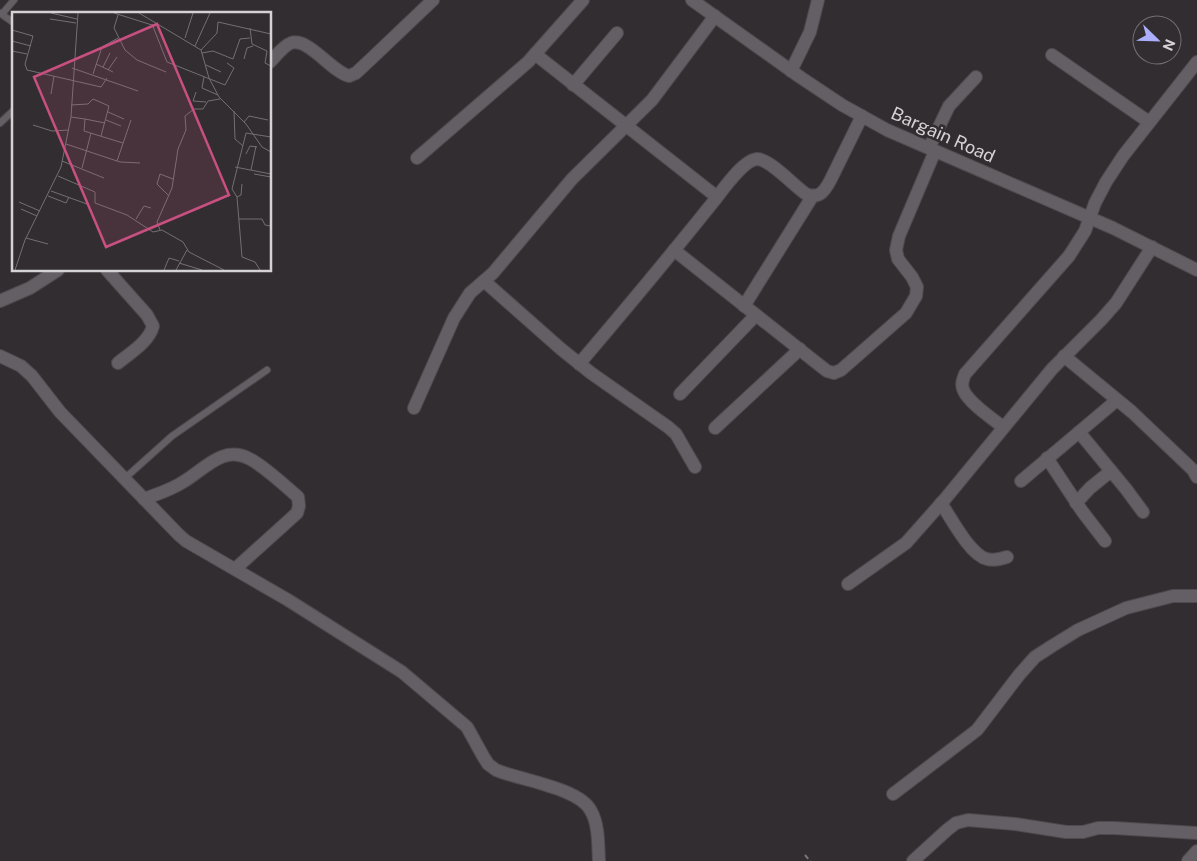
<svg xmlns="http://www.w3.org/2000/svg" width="1197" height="861" viewBox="0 0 1197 861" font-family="'Public Sans',sans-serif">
	<rect width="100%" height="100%" fill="#322d31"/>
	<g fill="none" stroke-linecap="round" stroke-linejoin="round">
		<g stroke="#4e4a4e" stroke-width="8">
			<g id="service">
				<path d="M 0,13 L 14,23"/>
				<path d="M 2,14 L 14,0"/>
				<path d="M 0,123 L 14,110"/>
				<path d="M 124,479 L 172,436 L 267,370"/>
			</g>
		</g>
		<g stroke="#4e4a4e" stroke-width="14">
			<g id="minor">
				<path d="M 692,0 L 800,77 L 842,105 L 887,130 L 1113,228 L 1197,270"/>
				<path d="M 535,54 L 717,197"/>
				<path d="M 1052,55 L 1149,122"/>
				<path d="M 270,62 C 276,56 283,46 291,43 C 308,37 332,72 349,76 L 356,73 L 371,59 L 433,0"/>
				<path d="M 791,71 L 810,32 L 818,0"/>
				<path d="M 573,85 L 617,33"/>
				<path d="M 929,148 L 949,106 L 976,77"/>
				<path d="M 417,158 L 528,62 L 583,0"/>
				<path d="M 674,250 L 818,364 L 827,371 L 834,373 L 841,370 L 906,313 L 916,296 L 917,287 L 912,277 L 898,259 L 896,250 L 899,236 L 935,151"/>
				<path d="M 107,270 L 147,315 L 153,326 C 149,342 130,353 118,363"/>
				<path d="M 484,281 L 561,349 L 591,373 L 668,427 L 676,434 L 695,467"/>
				<path d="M 0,301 L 30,288 L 58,270"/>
				<path d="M 744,306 L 812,197"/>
				<path d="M 0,356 L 21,366 L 32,376 L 60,412 L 179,535 L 186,541 L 288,600 L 402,672 L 467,727 L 483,756 L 488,764 L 496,770 C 520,780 580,788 591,811 C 599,825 598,845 599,861"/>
				<path d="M 1064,356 L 1132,412 L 1193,470 L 1197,477"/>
				<path d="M 579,364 C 625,310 670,256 714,201 C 722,191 743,160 757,159 C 770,159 794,186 806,194 C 819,199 824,192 830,181 L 862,116"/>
				<path d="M 680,394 L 756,315"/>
				<path d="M 414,408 L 454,318 L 470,293 L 493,273 L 572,179 L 652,100 L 715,16"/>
				<path d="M 1003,427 C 993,419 967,402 963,389 C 961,384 963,379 965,374 L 1069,256 L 1085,231 L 1095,203 L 1106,182 L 1123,156 L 1197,62"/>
				<path d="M 715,428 L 800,349"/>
				<path d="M 1079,432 L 1126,489 L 1143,512"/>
				<path d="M 1047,458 L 1082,511 L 1105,541"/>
				<path d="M 1021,481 L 1117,400"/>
				<path d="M 144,499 C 157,494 171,490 183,482 C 204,470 223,444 250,459 C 265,467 284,485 298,497 L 299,506 L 297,513 L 235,569"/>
				<path d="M 941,503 C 951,518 970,555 987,559 C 994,561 1001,559 1007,557"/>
				<path d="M 1076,503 L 1090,488 L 1111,471"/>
				<path d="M 848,584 L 906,543 L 945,499 L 1052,369 L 1101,320 L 1116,303 L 1152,247"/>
				<path d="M 893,794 L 977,730 L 1019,675 L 1035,657 L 1052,646 L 1078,630 L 1126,608 L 1173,596 L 1197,596"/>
				<path d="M 913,861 L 947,830 L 956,823 L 968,820 L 1015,824 L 1066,832 L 1083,832 L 1098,828 L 1114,828 L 1197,833"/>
				<path d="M 1188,861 L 1197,851"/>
			</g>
		</g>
		<path stroke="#797579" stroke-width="2" stroke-dasharray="5 2.5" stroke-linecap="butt" d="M 805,855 L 810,861"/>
		<use href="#service" stroke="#645f64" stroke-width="6"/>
		<use href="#minor" stroke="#645f64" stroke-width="12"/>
	</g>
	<g text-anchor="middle" stroke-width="5" stroke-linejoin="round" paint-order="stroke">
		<g font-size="18" fill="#d5d2d5" stroke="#322d31">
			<text transform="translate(943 135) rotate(24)" y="6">Bargain Road</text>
		</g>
	</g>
	<g transform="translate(12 12)">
		<rect width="259" height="259" fill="#322d31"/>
		<path fill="none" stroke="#736f73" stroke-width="1" d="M 39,1 L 65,7M 102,1 L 140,13M 127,1 L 189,38 L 197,66 L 207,85 L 234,112 L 250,135 L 259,140M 106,3 L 102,16 L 113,38 L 125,48 L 154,60M 38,7 L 64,11M 140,12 L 155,50 L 213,73 L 222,56 L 215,51M 238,16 L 240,32 L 255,39 L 253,51 L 259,54M 0,18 L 21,24 L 13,52 L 15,58 L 89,75 L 95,66M 173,26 L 181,1M 0,29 L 19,34M 183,34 L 198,1M 189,38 L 205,21 L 206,10 L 259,22M 0,39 L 15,42M 190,41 L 201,39 L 221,47 L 228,27 L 238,26M 232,47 L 235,36 L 241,34M 84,52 L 101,60M 194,53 L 209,60M 91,55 L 98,41M 60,56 L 126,79M 96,58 L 105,45M 81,62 L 90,35 L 106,26M 192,65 L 190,76 L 206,83M 184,80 L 181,89 L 194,90M 39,82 L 42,64M 59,93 L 76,92 L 81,87 L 97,94 L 89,124M 222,99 L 223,127 L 231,134M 96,100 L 112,107M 59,105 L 73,107 L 72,119 L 111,131M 73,107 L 93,111M 94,108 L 109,114M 232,110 L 237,104 L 256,108M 21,113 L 40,119 L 57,118M 54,132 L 108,150 L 128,151M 234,142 L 238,134 L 245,135M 50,149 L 92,166M 105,149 L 119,108M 223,155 L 259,162M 70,156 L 79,121M 239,158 L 244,134M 242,162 L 259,165M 46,164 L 83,180 L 83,191 L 115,203 L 141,220 L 150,218 L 171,230 L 177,240 L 212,258M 39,179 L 75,192M 36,184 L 54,191 L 57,185M 157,184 L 145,172 L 148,162 L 161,167M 225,185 L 229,183 L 230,172M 7,190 L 28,199M 9,197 L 25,204M 124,207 L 132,194 L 139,196M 227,207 L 250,207 L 253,213 L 259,214M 148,218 L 145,210 L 160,176 L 166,137 L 174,118 L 173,104 L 182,97 L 191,97 L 196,89 L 208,87M 14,226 L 36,232M 167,251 L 190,258M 3,258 L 13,228 L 49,155 L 59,105 L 66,1M 152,258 L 157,246 L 167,249M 164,258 L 175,238M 248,258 L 243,250 L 230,245 L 225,185 L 220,177 L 234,121 L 259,125"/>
		<path fill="#c85080" fill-opacity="0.15" stroke="#c85080" stroke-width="2.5" d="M 145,12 L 217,183 L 94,235 L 22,65 Z"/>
		<rect width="259" height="259" fill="none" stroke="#d5d2d5" stroke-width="2.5"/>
	</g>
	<g transform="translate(1157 40) rotate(113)"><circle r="24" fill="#322d31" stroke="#736f73"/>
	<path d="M0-4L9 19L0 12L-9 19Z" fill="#abaffb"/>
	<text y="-8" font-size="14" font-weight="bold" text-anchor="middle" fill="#d5d2d5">N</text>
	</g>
</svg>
